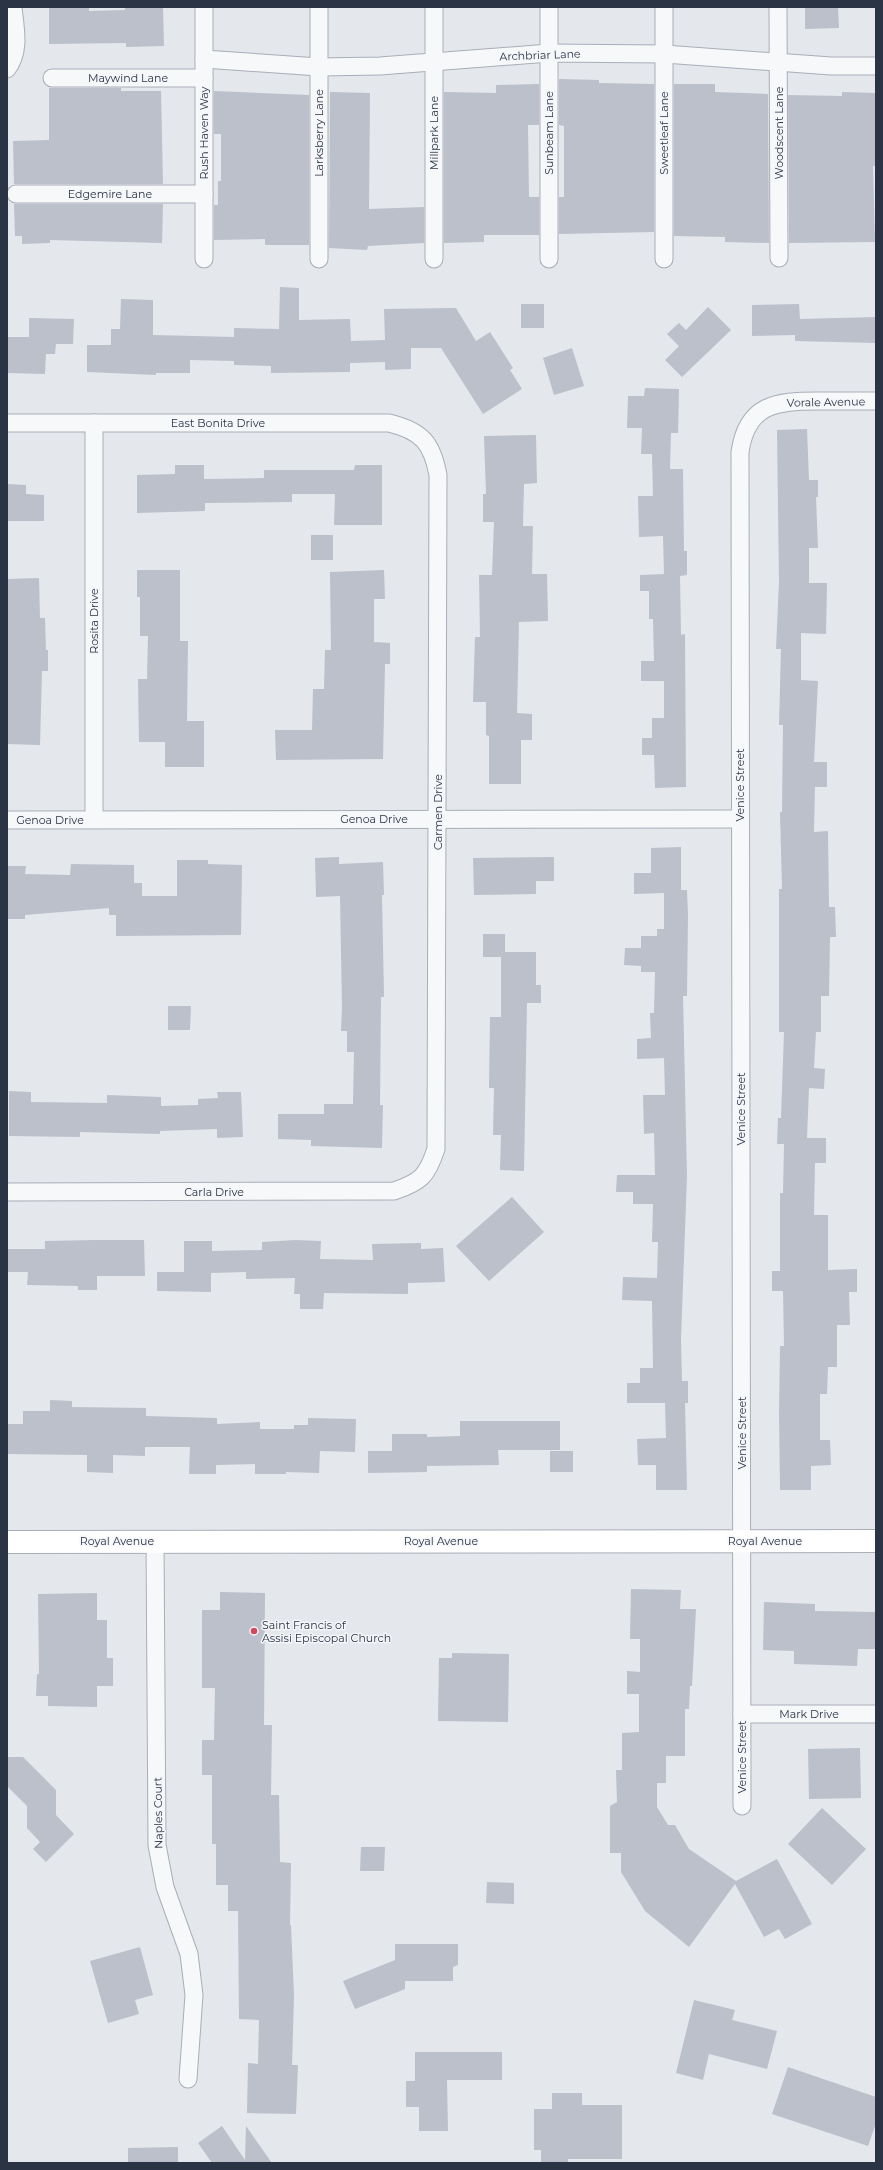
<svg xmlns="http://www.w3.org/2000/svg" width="883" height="2170" viewBox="0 0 883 2170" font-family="Montserrat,sans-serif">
	<rect width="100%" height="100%" fill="#e4e7ec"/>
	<g fill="#bbc0ca">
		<path d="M 125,7 L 163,7 L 164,46 L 126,47 L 126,43 L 49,44 L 49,8 L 89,8 L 89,11 L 125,10 Z"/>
		<path d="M 805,7 L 838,7 L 839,28 L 805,29 Z"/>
		<path d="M 559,79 L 599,80 L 599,83 L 654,84 L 654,232 L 559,234 L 559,197 L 564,197 L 564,126 L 559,125 Z"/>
		<path d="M 539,84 L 539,125 L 528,125 L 529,197 L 539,197 L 539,235 L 484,235 L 484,242 L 444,243 L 444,92 L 496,93 L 496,85 Z"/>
		<path d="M 674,84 L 715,84 L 715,92 L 768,94 L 769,243 L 725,242 L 725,237 L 674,236 Z"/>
		<path d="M 49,88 L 121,88 L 121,91 L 161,91 L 163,184 L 14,184 L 13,141 L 49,140 Z"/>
		<path d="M 214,91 L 309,95 L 309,245 L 265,245 L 265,239 L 214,240 L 214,205 L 218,205 L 218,181 L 221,181 L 221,134 L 214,134 Z"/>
		<path d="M 330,92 L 370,93 L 369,209 L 424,207 L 424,243 L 368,246 L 367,250 L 329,248 Z"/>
		<path d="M 842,92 L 876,93 L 876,166 L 873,166 L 875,242 L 789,243 L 788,95 L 842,96 Z"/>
		<path d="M 14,204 L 163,204 L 162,243 L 50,240 L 50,243 L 22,244 L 22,236 L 15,236 Z"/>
		<path d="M 280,287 L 299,288 L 299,320 L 350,319 L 351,341 L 385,340 L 384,309 L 456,308 L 476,341 L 490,332 L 513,368 L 510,370 L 522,389 L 483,414 L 441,348 L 411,348 L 411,369 L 385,370 L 385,362 L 350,363 L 350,372 L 271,373 L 271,366 L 234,365 L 234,361 L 190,360 L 190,373 L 156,373 L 156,375 L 87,372 L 87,345 L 111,345 L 111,329 L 120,329 L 121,299 L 153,300 L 153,335 L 234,337 L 234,328 L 279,329 Z"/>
		<rect x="521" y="304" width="23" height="24"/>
		<path d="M 799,304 L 800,319 L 876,317 L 876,343 L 795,341 L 795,335 L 752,336 L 752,305 Z"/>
		<path d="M 708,307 L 731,330 L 682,377 L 665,360 L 679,346 L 667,334 L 679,323 L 686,330 Z"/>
		<path d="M 29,318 L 74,319 L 73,344 L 56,344 L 55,354 L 46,354 L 45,374 L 7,373 L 7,337 L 29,337 Z"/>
		<path d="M 572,348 L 584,386 L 554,395 L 543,358 Z"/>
		<path d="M 645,388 L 679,389 L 678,433 L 671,433 L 670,469 L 683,469 L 684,551 L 687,551 L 687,575 L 680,576 L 681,635 L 685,634 L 686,787 L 655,788 L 654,755 L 642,755 L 642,738 L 652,738 L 652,718 L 664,718 L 664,681 L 641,681 L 641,661 L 654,661 L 653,619 L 649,619 L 649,591 L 640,591 L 640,575 L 664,574 L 663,536 L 639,537 L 638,496 L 653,496 L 652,454 L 641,454 L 642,428 L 627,428 L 628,396 L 644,396 Z"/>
		<path d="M 807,429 L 809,480 L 818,480 L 818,497 L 816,497 L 818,548 L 809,548 L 809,583 L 827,583 L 826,634 L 801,633 L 801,680 L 818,681 L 814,762 L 827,762 L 827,787 L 815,787 L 814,832 L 828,831 L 829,907 L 835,907 L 836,937 L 830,937 L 829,996 L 821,996 L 821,1032 L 816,1032 L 814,1068 L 825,1069 L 824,1089 L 809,1088 L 807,1138 L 826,1138 L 826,1163 L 815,1163 L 814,1215 L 828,1215 L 828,1270 L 857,1269 L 857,1292 L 849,1292 L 850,1325 L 837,1325 L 837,1367 L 828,1367 L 827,1394 L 820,1394 L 820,1440 L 830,1440 L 831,1465 L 811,1466 L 811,1490 L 780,1490 L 779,1412 L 780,1346 L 784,1346 L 783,1291 L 772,1291 L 772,1271 L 780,1271 L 780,1193 L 783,1193 L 784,1144 L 777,1144 L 778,1118 L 781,1118 L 784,1032 L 779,1032 L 779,889 L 782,889 L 780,812 L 782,812 L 783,725 L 779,725 L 781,649 L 776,649 L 779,582 L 777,430 Z"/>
		<path d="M 536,435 L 537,483 L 524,484 L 523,526 L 533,526 L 532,574 L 547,574 L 548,621 L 519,622 L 517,713 L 532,714 L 532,740 L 521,740 L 521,784 L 489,784 L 489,736 L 486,735 L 486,702 L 473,702 L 475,637 L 480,637 L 479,575 L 492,575 L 494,522 L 483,522 L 483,494 L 486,494 L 484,436 Z"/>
		<path d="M 175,465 L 204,465 L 204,479 L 264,478 L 264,470 L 354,470 L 355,465 L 382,465 L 382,525 L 334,525 L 335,494 L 292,494 L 292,502 L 205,503 L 205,511 L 137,513 L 137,475 L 175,474 Z"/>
		<path d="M 7,484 L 26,485 L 26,494 L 44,495 L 44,521 L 7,521 Z"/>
		<rect x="311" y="535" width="22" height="25"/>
		<path d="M 137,570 L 180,570 L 180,641 L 188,641 L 187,721 L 204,721 L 204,767 L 165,767 L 165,742 L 139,742 L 138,679 L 147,679 L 148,636 L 140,636 L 140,597 L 137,597 Z"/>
		<path d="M 384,570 L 385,599 L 374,599 L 374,642 L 390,643 L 390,664 L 385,664 L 383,759 L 276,760 L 275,730 L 312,730 L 313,689 L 324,689 L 325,650 L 331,650 L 330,572 Z"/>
		<path d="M 39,578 L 40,618 L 45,618 L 46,650 L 48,650 L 48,671 L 42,671 L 40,745 L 7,744 L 7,579 Z"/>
		<path d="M 681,847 L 681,890 L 687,890 L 688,915 L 687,996 L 683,996 L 687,1176 L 681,1339 L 682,1381 L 688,1381 L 688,1403 L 685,1403 L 687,1490 L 656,1490 L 656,1465 L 638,1465 L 637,1439 L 666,1438 L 665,1403 L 627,1403 L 627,1383 L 640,1383 L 640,1368 L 653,1368 L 652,1301 L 622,1300 L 623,1277 L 657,1278 L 658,1242 L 652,1242 L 653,1204 L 633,1204 L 633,1192 L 616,1192 L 617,1175 L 655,1175 L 654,1133 L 644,1134 L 643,1095 L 665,1095 L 664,1058 L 637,1059 L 637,1039 L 651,1038 L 650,1013 L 654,1013 L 655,972 L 641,972 L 641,966 L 624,965 L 625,948 L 641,948 L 641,936 L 657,936 L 657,929 L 664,929 L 664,893 L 634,894 L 634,873 L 651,873 L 651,848 Z"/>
		<path d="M 339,857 L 339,864 L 383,862 L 384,895 L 382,895 L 384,997 L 381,997 L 380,1105 L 383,1105 L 382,1148 L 311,1146 L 311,1140 L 278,1139 L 278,1114 L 324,1114 L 324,1104 L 353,1104 L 354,1052 L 347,1052 L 347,1031 L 341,1031 L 342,1007 L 340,896 L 316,897 L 315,858 Z"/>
		<path d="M 554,857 L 554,881 L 536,881 L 536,894 L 474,895 L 473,858 Z"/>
		<path d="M 177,860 L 208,860 L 208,864 L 242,865 L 241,935 L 116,936 L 116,915 L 109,915 L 109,908 L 25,915 L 25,919 L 7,919 L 7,866 L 26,866 L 25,874 L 70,875 L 71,864 L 134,865 L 134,883 L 142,883 L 142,896 L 177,896 Z"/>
		<path d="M 483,934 L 505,934 L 505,952 L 536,952 L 536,985 L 541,985 L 541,1003 L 527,1003 L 524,1171 L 500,1170 L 501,1135 L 493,1135 L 494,1088 L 489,1088 L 490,1017 L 501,1017 L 501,957 L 483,957 Z"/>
		<path d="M 168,1006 L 191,1006 L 190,1030 L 168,1030 Z"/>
		<path d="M 9,1091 L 31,1092 L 31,1102 L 107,1103 L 107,1095 L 161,1097 L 161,1106 L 198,1105 L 198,1099 L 218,1098 L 217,1092 L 241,1092 L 243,1137 L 217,1138 L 217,1129 L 160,1131 L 160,1134 L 80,1132 L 80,1137 L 9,1136 Z"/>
		<path d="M 512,1197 L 544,1232 L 489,1281 L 456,1246 Z"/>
		<path d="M 94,1240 L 144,1240 L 145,1276 L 97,1276 L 97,1290 L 78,1290 L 78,1286 L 27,1285 L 28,1272 L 7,1272 L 7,1249 L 45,1249 L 45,1241 Z"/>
		<path d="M 295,1240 L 321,1241 L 320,1259 L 373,1260 L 372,1244 L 421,1243 L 421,1249 L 443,1248 L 445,1282 L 408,1283 L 408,1294 L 324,1293 L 323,1309 L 300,1309 L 300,1294 L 294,1294 L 295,1278 L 246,1279 L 246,1272 L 211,1273 L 211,1292 L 157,1291 L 157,1272 L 184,1272 L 184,1241 L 212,1241 L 212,1251 L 262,1250 L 262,1242 Z"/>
		<path d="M 50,1400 L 72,1401 L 72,1407 L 146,1408 L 146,1416 L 217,1418 L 217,1424 L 260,1422 L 260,1429 L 294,1429 L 294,1425 L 308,1425 L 308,1418 L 356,1419 L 355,1452 L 320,1451 L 319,1473 L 286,1472 L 286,1474 L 255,1474 L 255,1464 L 216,1465 L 216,1474 L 189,1474 L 190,1447 L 145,1447 L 145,1456 L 113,1455 L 113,1473 L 87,1472 L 87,1455 L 7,1454 L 8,1424 L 23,1424 L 23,1411 L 50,1411 Z"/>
		<path d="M 460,1421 L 560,1421 L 560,1450 L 498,1450 L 499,1465 L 427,1466 L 427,1472 L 368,1473 L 368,1451 L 392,1451 L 392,1434 L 427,1434 L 427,1437 L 460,1436 Z"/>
		<rect x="550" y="1451" width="23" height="21"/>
		<path d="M 631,1589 L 681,1590 L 680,1609 L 696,1609 L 692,1686 L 690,1686 L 689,1709 L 685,1709 L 685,1756 L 666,1756 L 666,1783 L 657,1783 L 657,1807 L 668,1825 L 675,1825 L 689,1849 L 736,1881 L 777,1859 L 812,1924 L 785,1939 L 779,1929 L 764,1937 L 735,1884 L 689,1947 L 645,1911 L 621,1872 L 621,1853 L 610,1853 L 610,1806 L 617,1802 L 616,1770 L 622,1770 L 622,1733 L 639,1732 L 639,1694 L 627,1694 L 627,1671 L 640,1672 L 640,1639 L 630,1639 Z"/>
		<path d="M 220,1592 L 265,1593 L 264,1725 L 272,1725 L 271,1795 L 279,1795 L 280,1862 L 291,1863 L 290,1925 L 291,1925 L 294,1996 L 292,2065 L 298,2065 L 296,2114 L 247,2113 L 248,2063 L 258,2064 L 259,2020 L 239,2019 L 238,1911 L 228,1911 L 228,1885 L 216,1885 L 216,1844 L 212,1844 L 212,1775 L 202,1775 L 202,1740 L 214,1740 L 215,1688 L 202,1688 L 202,1610 L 220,1610 Z"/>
		<path d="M 97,1593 L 97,1620 L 107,1620 L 107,1658 L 113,1658 L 113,1686 L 97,1686 L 97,1707 L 48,1706 L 48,1696 L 36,1696 L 37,1674 L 39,1674 L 38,1594 Z"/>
		<path d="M 764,1602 L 815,1604 L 815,1611 L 876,1612 L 876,1649 L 858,1649 L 857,1666 L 794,1664 L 794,1651 L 763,1650 Z"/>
		<path d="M 452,1653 L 509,1654 L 508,1722 L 438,1721 L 439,1658 L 452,1658 Z"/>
		<path d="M 860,1748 L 861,1798 L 809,1799 L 808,1749 Z"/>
		<path d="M 7,1757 L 23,1757 L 56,1790 L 56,1815 L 74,1834 L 46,1862 L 33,1849 L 40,1842 L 27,1828 L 27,1806 L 7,1786 Z"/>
		<path d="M 822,1808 L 866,1849 L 832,1885 L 788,1844 Z"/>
		<path d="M 361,1847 L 385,1847 L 384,1871 L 360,1871 Z"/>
		<path d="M 487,1882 L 514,1883 L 514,1904 L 486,1903 Z"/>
		<path d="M 395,1944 L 458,1944 L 458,1965 L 453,1967 L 453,1981 L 405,1981 L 405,1989 L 355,2009 L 343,1981 L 395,1960 Z"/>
		<path d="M 140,1947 L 153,1995 L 135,2000 L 139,2014 L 108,2023 L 90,1961 Z"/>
		<path d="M 694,2000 L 735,2010 L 732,2020 L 777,2031 L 767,2069 L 709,2054 L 703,2080 L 676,2073 Z"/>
		<path d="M 415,2052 L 502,2052 L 502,2080 L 447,2080 L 448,2131 L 419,2131 L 419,2107 L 406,2107 L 406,2081 L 415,2081 Z"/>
		<path d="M 788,2067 L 876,2097 L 876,2123 L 868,2146 L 772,2114 Z"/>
		<path d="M 552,2093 L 582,2093 L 582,2105 L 622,2105 L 622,2159 L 568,2159 L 568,2163 L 541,2163 L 541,2150 L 534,2150 L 534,2109 L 552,2109 Z"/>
		<path d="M 222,2126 L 245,2160 L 246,2126 L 272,2163 L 212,2163 L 198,2143 Z"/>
		<path d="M 178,2147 L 178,2163 L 128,2163 L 128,2148 Z"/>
	</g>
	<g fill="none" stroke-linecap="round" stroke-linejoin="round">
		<g stroke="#a9aeb7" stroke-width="19">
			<g id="minor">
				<path d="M 434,7 L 434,259"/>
				<path d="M 549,7 L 549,259"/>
				<path d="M 778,7 L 779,258"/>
				<path d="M 204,59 L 319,67 L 380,66 L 549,53 L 664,54 L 831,66 L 876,66"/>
				<path d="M 7,69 C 21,51 15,28 13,7"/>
				<path d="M 52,78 L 204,78"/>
				<path d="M 16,194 L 204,194"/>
				<path d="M 204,259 L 204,7"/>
				<path d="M 319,259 L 319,7"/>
				<path d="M 664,259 L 664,7"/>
				<path d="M 7,423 L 389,423 C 422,431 432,443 438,475 L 436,1149 C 427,1176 421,1182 394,1191 L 7,1192"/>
				<path d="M 94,423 L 94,819"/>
				<path d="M 7,820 L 740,819"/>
				<path d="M 155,1541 L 157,1845 L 165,1887 L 189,1954 L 194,1995 L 188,2079"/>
				<path d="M 742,1714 L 876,1714"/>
				<path d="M 742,1806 L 740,452 C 747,404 776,401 818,401 C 837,401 857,401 876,401"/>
			</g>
		</g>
		<g stroke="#a9aeb7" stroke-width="24">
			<path id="secondary" d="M 7,1542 L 876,1541"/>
		</g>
		<use href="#minor" stroke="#f7f8fa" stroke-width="17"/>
		<use href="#secondary" stroke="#fff" stroke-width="22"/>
	</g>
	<circle fill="#d1495b" stroke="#f4f6f9" stroke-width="1.5" cx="254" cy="1631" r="4"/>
	<g text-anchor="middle" stroke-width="3" stroke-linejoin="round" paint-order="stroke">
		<g font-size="11" fill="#2b3445" stroke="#f4f6f9">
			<text transform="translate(540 55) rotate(-2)" y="4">Archbriar Lane</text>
			<text x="128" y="82">Maywind Lane</text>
			<text transform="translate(204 133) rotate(-90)" y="4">Rush Haven Way</text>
			<text transform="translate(319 133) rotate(-90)" y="4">Larksberry Lane</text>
			<text transform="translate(434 133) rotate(-90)" y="4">Millpark Lane</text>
			<text transform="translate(549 133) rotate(-90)" y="4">Sunbeam Lane</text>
			<text transform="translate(664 133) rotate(-90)" y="4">Sweetleaf Lane</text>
			<text transform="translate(779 133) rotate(-90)" y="4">Woodscent Lane</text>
			<text x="110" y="198">Edgemire Lane</text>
			<text transform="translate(826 402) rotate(-1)" y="4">Vorale Avenue</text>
			<text x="218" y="427">East Bonita Drive</text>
			<text transform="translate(94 621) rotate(-90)" y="4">Rosita Drive</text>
			<text transform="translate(740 785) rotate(-90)" y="4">Venice Street</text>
			<text transform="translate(438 812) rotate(-90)" y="4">Carmen Drive</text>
			<text x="374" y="823">Genoa Drive</text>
			<text x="50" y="824">Genoa Drive</text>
			<text transform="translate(741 1109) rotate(-90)" y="4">Venice Street</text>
			<text x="214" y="1196">Carla Drive</text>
			<text transform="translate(742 1433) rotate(-90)" y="4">Venice Street</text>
			<text x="117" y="1545">Royal Avenue</text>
			<text x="441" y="1545">Royal Avenue</text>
			<text x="765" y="1545">Royal Avenue</text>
			<text x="809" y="1718">Mark Drive</text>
			<text transform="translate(742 1757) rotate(-90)" y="4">Venice Street</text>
			<text transform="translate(158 1813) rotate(-91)" y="4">Naples Court</text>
		</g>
		<g font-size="11" fill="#2b3445" stroke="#f4f6f9" text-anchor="start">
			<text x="262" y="1629">Saint Francis of<tspan x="262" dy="13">Assisi Episcopal Church</tspan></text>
		</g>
	</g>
	<rect width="883" height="2170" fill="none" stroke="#2b3445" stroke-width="16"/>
</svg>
